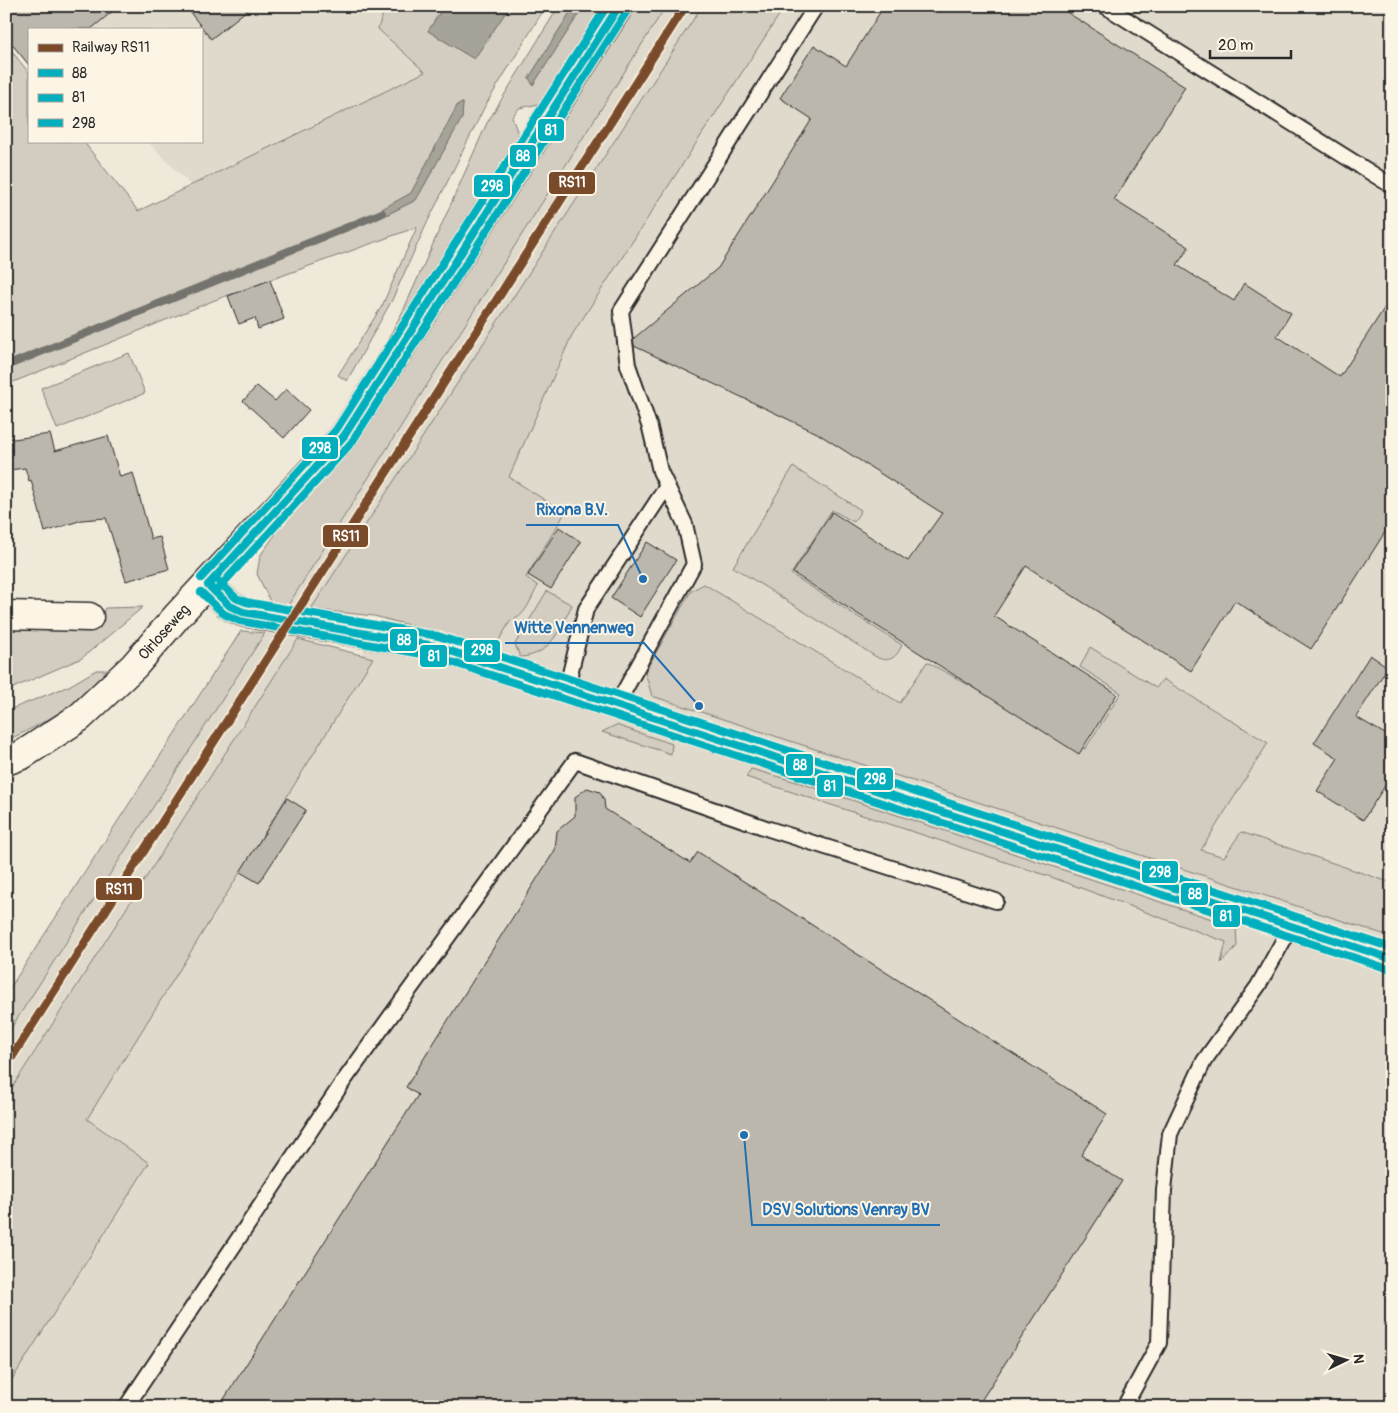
<svg xmlns="http://www.w3.org/2000/svg" width="1398" height="1413" viewBox="0 0 1398 1413" font-family="Pangolin,sans-serif">
	<rect width="100%" height="100%" fill="#efe9da"/>
	<filter id="ink" filterUnits="userSpaceOnUse"><feTurbulence type="fractalNoise" baseFrequency=".02" numOctaves="2"/><feDisplacementMap in="SourceGraphic" scale="10" xChannelSelector="R" yChannelSelector="G"/><feConvolveMatrix kernelMatrix="1 2 1 2 8 2 1 2 1" color-interpolation-filters="sRGB"/></filter>
	<g filter="url(#ink)">
		<g fill="#e0dacc">
			<path d="M 12,6 L 529,6 L 256,251 L 147,141 L 201,141 L 201,29 L 34,29 Z"/>
			<path d="M 666,6 L 702,6 L 311,609 L 287,607 Z"/>
			<path d="M 773,6 L 1392,6 L 1392,1407 L 6,1407 L 6,1205 L 544,372 Z"/>
			<path d="M 265,633 L 298,639 L 6,1097 L 6,1036 Z"/>
		</g>
		<g fill="#d2cdc0" stroke="#7e7c76" fill-rule="evenodd">
			<path d="M 389,6 L 444,6 L 428,31 L 474,59 L 510,6 L 546,6 L 485,106 L 427,223 L 392,300 L 347,381 L 338,375 L 382,306 L 417,227 L 215,300 L 6,385 L 6,44 L 29,73 L 29,141 L 83,141 L 138,211 L 425,72 L 378,29 L 382,16 ZM 463,103 L 462,118 L 416,200 L 376,220 L 374,214 L 411,193 L 458,104 Z"/>
			<path d="M 559,6 L 574,6 L 529,78 L 533,85 L 584,6 L 607,6 L 544,103 L 519,108 L 512,117 L 520,140 L 375,363 L 404,309 L 487,123 Z"/>
			<path d="M 637,6 L 666,6 L 287,607 L 270,601 L 257,574 L 260,556 L 284,522 L 362,430 L 392,388 Z"/>
			<path d="M 702,6 L 785,6 L 572,335 L 509,477 L 565,513 L 526,577 L 538,586 C 531,598 525,618 511,620 L 499,640 L 490,646 L 374,616 L 311,609 Z"/>
			<path d="M 129,353 L 145,393 L 57,429 L 41,388 Z"/>
			<path d="M 793,467 L 861,510 L 854,522 L 832,510 L 791,574 L 902,645 C 897,656 891,663 878,658 L 733,567 Z"/>
			<path d="M 704,584 L 900,703 L 927,662 L 1085,749 L 1121,693 L 1080,667 L 1090,647 L 1156,688 L 1163,679 L 1268,743 L 1201,850 L 1224,857 L 1241,832 L 1392,883 L 1392,937 L 652,696 L 645,672 L 691,591 Z"/>
			<path d="M 547,591 L 572,605 C 560,628 551,656 520,657 L 515,644 Z"/>
			<path d="M 143,607 L 82,658 L 6,691 L 6,626 L 96,627 L 105,608 Z"/>
			<path d="M 241,631 L 265,633 L 6,1036 L 6,994 Z"/>
			<path d="M 298,639 L 373,658 L 87,1119 L 149,1163 L 6,1389 L 6,1097 Z"/>
			<path d="M 96,670 L 108,670 C 80,705 45,722 6,741 L 6,711 L 69,686 Z"/>
			<path d="M 616,725 L 672,744 L 671,754 L 602,732 Z"/>
			<path d="M 751,769 L 800,783 L 1236,927 L 1237,946 L 1221,963 L 1226,942 L 1054,878 L 746,777 Z"/>
		</g>
		<g fill="#a6a399" stroke="#75736d">
			<path d="M 444,6 L 510,6 L 474,59 L 428,31 Z"/>
			<path d="M 574,6 L 584,6 L 533,85 L 529,78 Z"/>
			<path d="M 463,103 L 462,118 L 416,200 L 376,220 L 373,214 L 411,193 L 458,104 Z"/>
		</g>
		<g fill="none" stroke-linecap="round" stroke-linejoin="round">
			<path stroke="#75736d" stroke-width="8" d="M 6,366 L 382,213"/>
		</g>
		<g fill="#bcb7ac" stroke="#2b2b2b">
			<path d="M 6,6 L 119,6 L 91,29 L 29,29 L 29,65 L 6,37 Z"/>
			<path d="M 185,6 L 252,6 L 211,39 Z"/>
			<path d="M 884,6 L 1057,6 L 1185,87 L 1114,200 L 1189,247 L 1177,265 L 1234,301 L 1244,283 L 1291,313 L 1277,336 L 1340,377 L 1392,296 L 1392,521 L 1311,649 L 1235,601 L 1191,671 L 1026,566 L 994,616 L 1117,694 L 1079,754 L 793,573 L 832,512 L 908,561 L 942,513 L 817,433 L 634,346 L 633,339 L 718,268 L 812,119 L 780,98 L 814,45 L 846,66 Z"/>
			<path d="M 270,280 L 284,319 L 258,329 L 255,318 L 239,324 L 228,296 Z"/>
			<path d="M 257,386 L 275,401 L 286,389 L 309,410 L 284,438 L 243,401 Z"/>
			<path d="M 50,434 L 55,451 L 108,436 L 120,477 L 133,473 L 151,539 L 160,537 L 169,569 L 126,581 L 106,518 L 82,520 L 45,532 L 31,480 L 29,481 L 25,468 L 10,470 L 6,440 Z"/>
			<path d="M 559,527 L 581,542 L 551,589 L 528,575 Z"/>
			<path d="M 647,542 L 676,560 L 640,617 L 611,598 Z"/>
			<path d="M 1370,655 L 1388,667 L 1356,717 L 1392,738 L 1392,775 L 1363,820 L 1317,791 L 1338,758 L 1314,743 Z"/>
			<path d="M 587,788 L 600,792 L 604,800 L 605,809 L 690,863 L 698,852 L 1107,1114 L 1081,1155 L 1122,1181 L 977,1407 L 219,1407 L 418,1095 L 406,1087 L 555,850 L 557,831 L 575,816 L 575,797 Z"/>
			<path d="M 287,798 L 306,810 L 259,883 L 240,872 Z"/>
		</g>
		<g fill="none" stroke-linecap="round" stroke-linejoin="round">
			<g stroke="#2b2b2b" stroke-width="18">
				<g id="service">
					<path d="M 1105,6 L 1392,186"/>
					<path d="M 566,690 L 586,609 L 667,486"/>
					<path d="M 616,706 L 694,564 L 685,524 L 660,471 L 650,428 L 628,365 L 621,311 L 816,6"/>
					<path d="M 126,1407 L 343,1082 L 575,761 L 769,829 L 996,901"/>
					<path d="M 1124,1407 L 1159,1343 L 1164,1190 L 1170,1134 L 1204,1061 L 1258,986 L 1292,925"/>
				</g>
			</g>
			<g stroke="#2b2b2b" stroke-width="31">
				<path id="minor" d="M 6,615 L 89,617"/>
			</g>
			<g stroke="#2b2b2b" stroke-width="31">
				<g id="tertiary">
					<path d="M 208,585 L 230,606 L 243,612 L 435,646 L 1392,959"/>
					<path d="M 6,761 L 22,755 L 80,717 L 134,666 L 178,615 L 344,436 L 619,6"/>
				</g>
			</g>
			<use href="#service" stroke="#fcf5e5" stroke-width="14"/>
			<use href="#minor" stroke="#fcf5e5" stroke-width="28"/>
			<use href="#tertiary" stroke="#fcf5e5" stroke-width="28"/>
			<g stroke="#fcf5e5" stroke-width="11">
				<g id="bus-1">
					<path d="M 208,585 L 230,606 L 243,612 L 435,646 L 1392,959"/>
					<path d="M 208,585 L 344,436 L 619,6"/>
				</g>
			</g>
			<g stroke="#fcf5e5" stroke-width="11">
				<g id="bus-2">
					<path d="M 201,592 L 224,614 L 240,621 L 433,656 L 1389,969"/>
					<path d="M 215,592 L 352,442 L 627,11"/>
				</g>
			</g>
			<g stroke="#fcf5e5" stroke-width="11">
				<g id="bus-3">
					<path d="M 201,578 L 336,430 L 607,6"/>
					<path d="M 215,578 L 236,598 L 246,602 L 438,636 L 1392,948"/>
				</g>
			</g>
			<use href="#bus-1" stroke="#04afbd" stroke-width="8"/>
			<use href="#bus-2" stroke="#04afbd" stroke-width="8"/>
			<use href="#bus-3" stroke="#04afbd" stroke-width="8"/>
			<g stroke="#fcf5e5" stroke-width="12">
				<path id="rail-1" d="M 6,1066 L 685,6"/>
			</g>
			<use href="#rail-1" stroke="#7a4b2a" stroke-width="9"/>
		</g>
	</g>
	<g text-anchor="middle" stroke-width="4" stroke-linejoin="round" paint-order="stroke">
		<g font-size="15" fill="#2b2b2b" stroke="#fcf5e5">
			<text transform="translate(164 632) rotate(-48)" y="5">Oirloseweg</text>
		</g>
	</g>
	<path fill="none" stroke="#1f6fb2" stroke-width="2" d="M643 579L618 525H526M699 706L644 643H505M744 1135L752 1225H940"/>
	<g fill="#1f6fb2" stroke="#fcf5e5" stroke-width="2">
		<circle cx="643" cy="579" r="5"/>
		<circle cx="699" cy="706" r="5"/>
		<circle cx="744" cy="1135" r="5"/>
	</g>
	<g font-size="16" text-anchor="middle" font-weight="bold" fill="#1f6fb2" stroke="#fcf5e5" stroke-width="4" stroke-linejoin="round" paint-order="stroke">
		<text x="572" y="515">Rixona B.V.</text>
		<text x="574" y="633">Witte Vennenweg</text>
		<text x="846" y="1215">DSV Solutions Venray BV</text>
	</g>
	<g stroke="#fcf5e5" stroke-width="2">
		<rect x="537" y="118" width="28" height="24" rx="5" fill="#04afbd"/>
		<rect x="509" y="144" width="28" height="24" rx="5" fill="#04afbd"/>
		<rect x="548" y="171" width="48" height="24" rx="5" fill="#7a4b2a"/>
		<rect x="473" y="174" width="38" height="24" rx="5" fill="#04afbd"/>
		<rect x="301" y="436" width="38" height="24" rx="5" fill="#04afbd"/>
		<rect x="322" y="524" width="47" height="24" rx="5" fill="#7a4b2a"/>
		<rect x="389" y="628" width="29" height="24" rx="5" fill="#04afbd"/>
		<rect x="463" y="639" width="38" height="24" rx="5" fill="#04afbd"/>
		<rect x="419" y="644" width="29" height="24" rx="5" fill="#04afbd"/>
		<rect x="785" y="753" width="29" height="24" rx="5" fill="#04afbd"/>
		<rect x="856" y="767" width="38" height="24" rx="5" fill="#04afbd"/>
		<rect x="816" y="774" width="28" height="24" rx="5" fill="#04afbd"/>
		<rect x="1141" y="860" width="38" height="24" rx="5" fill="#04afbd"/>
		<rect x="95" y="877" width="48" height="24" rx="5" fill="#7a4b2a"/>
		<rect x="1180" y="882" width="29" height="24" rx="5" fill="#04afbd"/>
		<rect x="1212" y="904" width="29" height="24" rx="5" fill="#04afbd"/>
	</g>
	<g font-size="14" text-anchor="middle" font-weight="bold" fill="#fff">
		<text x="551" y="135">81</text>
		<text x="523" y="161">88</text>
		<text x="572" y="187">RS11</text>
		<text x="492" y="191">298</text>
		<text x="320" y="453">298</text>
		<text x="346" y="541">RS11</text>
		<text x="404" y="645">88</text>
		<text x="482" y="655">298</text>
		<text x="434" y="661">81</text>
		<text x="800" y="770">88</text>
		<text x="875" y="784">298</text>
		<text x="830" y="791">81</text>
		<text x="1160" y="877">298</text>
		<text x="119" y="894">RS11</text>
		<text x="1195" y="899">88</text>
		<text x="1226" y="921">81</text>
	</g>
	<rect width="1398" height="1413" fill="none" stroke="#fcf5e5" stroke-width="25"/>
	<rect x="12" y="12" width="1373" height="1388" fill="none" stroke="#2b2b2b" stroke-width="2" filter="url(#ink)"/>
	<rect x="28" y="28" width="175" height="115" fill="#fcf5e5" stroke="#a8a49b"/>
	<rect x="38" y="44" width="25" height="8" fill="#7a4b2a" stroke="#a8a49b"/>
	<text x="72" y="52" font-size="15" fill="#2b2b2b">Railway RS11</text>
	<rect x="38" y="69" width="25" height="8" fill="#04afbd" stroke="#a8a49b"/>
	<text x="72" y="78" font-size="15" fill="#2b2b2b">88</text>
	<rect x="38" y="94" width="25" height="8" fill="#04afbd" stroke="#a8a49b"/>
	<text x="72" y="102" font-size="15" fill="#2b2b2b">81</text>
	<rect x="38" y="119" width="25" height="8" fill="#04afbd" stroke="#a8a49b"/>
	<text x="72" y="128" font-size="15" fill="#2b2b2b">298</text>
	<g transform="translate(1346 1360) rotate(85)" stroke="#fcf5e5" stroke-width="4" paint-order="stroke">
	<path d="M0-4L9 19L0 12L-9 19Z" fill="#2b2b2b"/>
	<text y="-8" font-size="14" font-weight="bold" text-anchor="middle" fill="#2b2b2b">N</text>
	</g>
	<path d="M1210 50v8h81v-8" fill="none" stroke="#2b2b2b" stroke-width="2.5"/>
	<text x="1218" y="50" font-size="15" fill="#2b2b2b" stroke="#fcf5e5" stroke-width="4" paint-order="stroke">20 m</text>
</svg>
